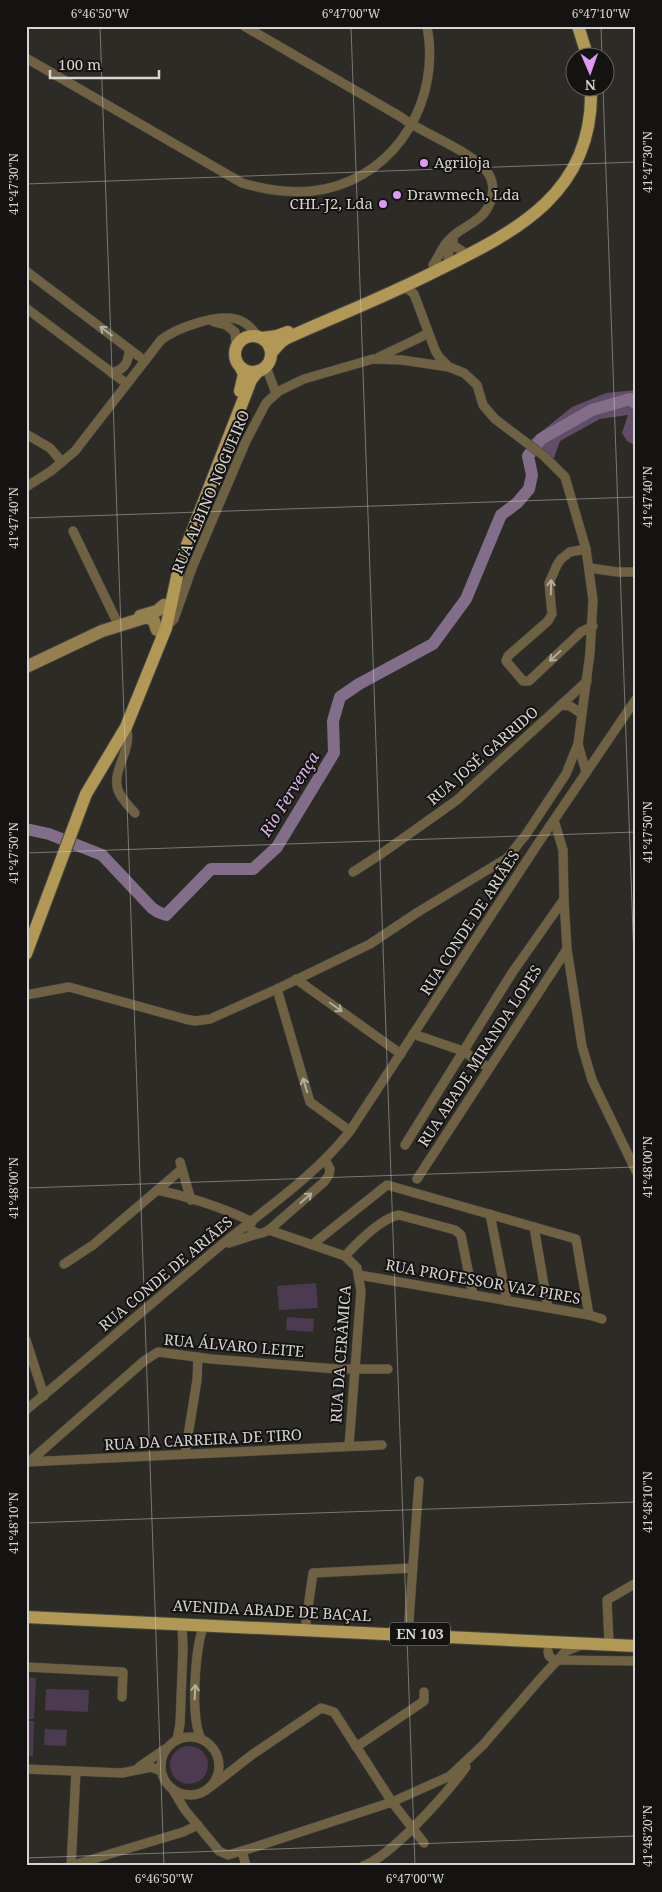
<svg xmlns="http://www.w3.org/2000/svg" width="662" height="1892" viewBox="0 0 662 1892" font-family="'Noto Serif',serif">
	<rect width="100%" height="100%" fill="#2c2b26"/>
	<g fill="#4b3a50">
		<path d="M 316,1283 L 318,1308 L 279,1310 L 277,1286 Z"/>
		<path d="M 287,1317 L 314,1319 L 313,1332 L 286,1330 Z"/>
		<path d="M 26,1677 L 36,1678 L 34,1719 L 26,1719 Z"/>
		<path d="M 46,1689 L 89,1690 L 88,1712 L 45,1710 Z"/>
		<path d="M 26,1721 L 34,1721 L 33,1756 L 26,1756 Z"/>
		<path d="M 45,1729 L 67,1730 L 66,1746 L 44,1745 Z"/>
		<circle cx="189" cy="1765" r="19"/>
	</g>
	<path fill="#614d67" d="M 636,390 L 636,446 L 627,441 L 622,433 L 628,415 L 600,419 L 560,441 L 554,458 L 527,443 L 572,407 L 606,393 Z"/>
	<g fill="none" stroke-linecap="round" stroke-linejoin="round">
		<path stroke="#836e89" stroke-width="2" d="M 630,399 L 636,397"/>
		<path stroke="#836e89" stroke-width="12" d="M 26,829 L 49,834 L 102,855 L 152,908 L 158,912 L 166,915 L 211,869 L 253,869 L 277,847 L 334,753 L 333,721 L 340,697 L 359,684 L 433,644 L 466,599 L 501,515 L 517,503 L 529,489 L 532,475 L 528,456 L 541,439 L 592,410 L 630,399 L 636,404"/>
		<g stroke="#474642" stroke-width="10">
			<g id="street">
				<path d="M 244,26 L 401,117 C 423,134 474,152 488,173 C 496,185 493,201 485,212 C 476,224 459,228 449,240 C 442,246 439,257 433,265"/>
				<path d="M 26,58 L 242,183 C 269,191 297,195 325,189 C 399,173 441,98 427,26"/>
				<path d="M 453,238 L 453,245 L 462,251"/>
				<path d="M 448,258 L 451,240"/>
				<path d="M 26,271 L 145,361"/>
				<path d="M 401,288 L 408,289 L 414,294 L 435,350 L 439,357 L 449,367"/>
				<path d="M 26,308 L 127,384"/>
				<path d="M 214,322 L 226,325 L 235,332 L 236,345"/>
				<path d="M 379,357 L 417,339 L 428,333"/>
				<path d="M 266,367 L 276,393"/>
				<path d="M 112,373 C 125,369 129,362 129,349"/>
				<path d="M 26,434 L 50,448 L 62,462"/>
				<path d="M 26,487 L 51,471 L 75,451 L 161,340 C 176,328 216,314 236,319 C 244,321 252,328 257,336"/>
				<path d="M 73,531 L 119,626"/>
				<path d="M 586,549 L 570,552 L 561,559 L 557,565 L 549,583 L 552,614 L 548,621 L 508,656 L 506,661 L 523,681 L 529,681 L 581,632 L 593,626"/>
				<path d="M 590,568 L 617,572 L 636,572"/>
				<path d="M 561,705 L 587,681"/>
				<path d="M 126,727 C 134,748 111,770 118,790 C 121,799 129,806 135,813"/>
				<path d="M 578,744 L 586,772"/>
				<path d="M 554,820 L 563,850 L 564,899 L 567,949 L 582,1046 L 592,1080 L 636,1171"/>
				<path d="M 353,872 L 381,854 L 457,800 L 561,705 L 570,706 L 582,714"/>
				<path d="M 296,979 L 401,1054"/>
				<path d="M 277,989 L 310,1102 L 350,1131"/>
				<path d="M 26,995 L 69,987 L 185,1019 L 195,1021 L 210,1019 L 277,989 L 370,944 L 418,912 L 507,858 C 514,851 518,843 525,836 L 566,774 L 578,744 L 590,653 L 593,600 L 586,549 L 565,477 L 544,456 L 495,419 L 483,405 L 477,385 L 464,373 L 449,367 L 402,360 L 373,359 L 304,379 L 279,391 L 266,403 L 246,441 L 192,568 L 174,619 L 168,625"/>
				<path d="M 413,1034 L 463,1051 L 489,1068"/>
				<path d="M 405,1145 L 512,973 L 564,899"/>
				<path d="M 180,1162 L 191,1200"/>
				<path d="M 417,1179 L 567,949"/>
				<path d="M 157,1190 C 186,1196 225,1208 252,1222"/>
				<path d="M 490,1214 L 507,1301"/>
				<path d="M 248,1225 C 254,1234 259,1236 269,1230 L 324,1182 L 329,1175 L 330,1169 L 325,1160"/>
				<path d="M 534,1227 L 548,1308"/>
				<path d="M 269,1230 L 345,1256 L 357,1268 L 361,1291 L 349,1446"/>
				<path d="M 229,1243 L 257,1234"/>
				<path d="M 313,1244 L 387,1185 L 576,1239 L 589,1315"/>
				<path d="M 345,1256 C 357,1243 382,1218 399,1215 L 455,1230 L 461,1235 L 473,1295"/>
				<path d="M 64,1264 L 93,1245 L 182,1169"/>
				<path d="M 359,1275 L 589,1315 L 602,1319"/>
				<path d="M 26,1340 L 44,1396"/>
				<path d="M 26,1410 C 91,1356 155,1300 220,1246 C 265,1209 314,1177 350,1131 L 537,845 L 636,699"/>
				<path d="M 185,1454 L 197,1380 L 198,1357"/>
				<path d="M 26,1462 L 382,1445"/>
				<path d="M 29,1462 L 144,1361 L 158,1352 L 211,1359 L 337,1369 L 388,1369"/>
				<path d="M 305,1629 L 313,1573 L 413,1568"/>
				<path d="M 408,1634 L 419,1481"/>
				<path d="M 609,1643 L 607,1600 L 636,1583"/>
				<path d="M 548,1651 L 549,1656 L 554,1660 L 636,1661"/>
				<path d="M 26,1667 L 123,1672 L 122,1697"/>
				<circle cx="190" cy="1766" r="29"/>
				<path d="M 201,1739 C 190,1716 195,1649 204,1624"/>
				<path d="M 177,1740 L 180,1724 L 183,1648 L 182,1624"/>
				<path d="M 356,1747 L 424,1701 L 424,1692"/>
				<path d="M 139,1767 L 165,1749"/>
				<path d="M 26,1769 L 122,1773 L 151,1767 L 161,1771"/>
				<path d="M 213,1785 L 253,1754 L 321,1708 L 334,1712 L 392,1802 L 424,1843"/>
				<path d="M 173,1790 L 185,1810 L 219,1851 L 228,1855 L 255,1847 L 392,1802 L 450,1776 L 483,1745 L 540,1679 L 566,1651 L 581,1645"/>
				<path d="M 242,1851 L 246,1866"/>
				<path d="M 70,1866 L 183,1832 L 198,1825"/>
				<path d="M 71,1866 L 76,1771"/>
				<path d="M 363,1866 C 392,1856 447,1793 466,1767"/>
			</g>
		</g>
		<g stroke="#474642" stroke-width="14">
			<g id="secondary">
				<path d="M 140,616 L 157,611 L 164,605"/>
				<path d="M 26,667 L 102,631 L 147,617 L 154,621 L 157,630"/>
			</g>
		</g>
		<g stroke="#474642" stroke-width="14">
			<g id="primary">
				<path d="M 578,26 L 588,58"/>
				<circle cx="253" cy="354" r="18"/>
				<path d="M 262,338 L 277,336 L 288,332"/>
				<path d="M 271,353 L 281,342 L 287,338 C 336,316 387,296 436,271 C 517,231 594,193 591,88"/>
				<path d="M 240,391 L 244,374 L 241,368"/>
				<path d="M 26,954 L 86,794 L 126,727 L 166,628 L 180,563 L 251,380 L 258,371"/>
				<path d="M 26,1617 L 636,1646"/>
			</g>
		</g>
		<use href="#street" stroke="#6e6243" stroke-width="9"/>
		<use href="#secondary" stroke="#94804e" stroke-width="12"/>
		<use href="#primary" stroke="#b19855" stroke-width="12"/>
	</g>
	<defs><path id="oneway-shaft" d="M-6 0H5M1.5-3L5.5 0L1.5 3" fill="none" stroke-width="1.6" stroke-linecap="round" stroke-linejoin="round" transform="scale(1.25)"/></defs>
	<g stroke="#b2ada0">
		<use href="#oneway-shaft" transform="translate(106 331) rotate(-143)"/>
		<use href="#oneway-shaft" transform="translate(551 587) rotate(-89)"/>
		<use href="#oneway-shaft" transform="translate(555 656) rotate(137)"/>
		<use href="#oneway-shaft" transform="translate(336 1007) rotate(35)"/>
		<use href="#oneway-shaft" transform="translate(305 1085) rotate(-107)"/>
		<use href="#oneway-shaft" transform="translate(306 1198) rotate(-41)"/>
		<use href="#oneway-shaft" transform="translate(195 1692) rotate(-87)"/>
	</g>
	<path fill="none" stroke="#d6d5d2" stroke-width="1" stroke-opacity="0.45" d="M 100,26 L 164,1866M 351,26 L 415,1866M 601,26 L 602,58M 603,88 L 636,1017M 26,184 L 636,162M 26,518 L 636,497M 26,853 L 636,832M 26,1188 L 636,1167M 26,1523 L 636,1502M 26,1858 L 636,1836"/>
	<g fill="#dd99f3" stroke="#141311" stroke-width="2">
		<circle cx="424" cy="163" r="5"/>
		<circle cx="397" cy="195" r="5"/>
		<circle cx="383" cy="204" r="5"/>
	</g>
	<g text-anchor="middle" stroke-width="4" stroke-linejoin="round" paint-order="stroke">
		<rect fill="#141311" stroke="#9c9b98" stroke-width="1" x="390" y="1622.5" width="60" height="23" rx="4"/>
		<g font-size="14" font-weight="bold" fill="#d6d5d2">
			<text x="420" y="1639">EN 103</text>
		</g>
		<g font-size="15" fill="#d6d5d2" stroke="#141311" text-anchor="start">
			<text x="434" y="168">Agriloja</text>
			<text x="407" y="200">Drawmech, Lda</text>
			<text x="373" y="209" text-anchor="end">CHL-J2, Lda</text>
		</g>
		<g font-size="15" fill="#d6d5d2" stroke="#141311">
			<text transform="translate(211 492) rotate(-67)" y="5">RUA ALBINO NOGUEIRO</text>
			<text transform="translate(483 756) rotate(-41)" y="5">RUA JOSÉ GARRIDO</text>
			<text transform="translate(470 923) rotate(-57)" y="5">RUA CONDE DE ARIÃES</text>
			<text transform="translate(480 1056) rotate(-57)" y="5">RUA ABADE MIRANDA LOPES</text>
			<text transform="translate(166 1274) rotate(-40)" y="5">RUA CONDE DE ARIÃES</text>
			<text transform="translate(483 1282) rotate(10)" y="5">RUA PROFESSOR VAZ PIRES</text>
			<text transform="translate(234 1346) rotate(5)" y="5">RUA ÁLVARO LEITE</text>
			<text transform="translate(341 1354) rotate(-86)" y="5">RUA DA CERÂMICA</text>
			<text transform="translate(203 1440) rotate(-3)" y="5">RUA DA CARREIRA DE TIRO</text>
			<text transform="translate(272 1611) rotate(3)" y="5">AVENIDA ABADE DE BAÇAL</text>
		</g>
		<g font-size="16" font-style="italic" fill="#dbb7e7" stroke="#141311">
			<text transform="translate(289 794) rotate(-58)" y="6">Rio Fervença</text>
		</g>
	</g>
	<rect width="662" height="1892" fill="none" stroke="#141311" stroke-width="55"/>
	<g transform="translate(590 72) rotate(178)"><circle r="24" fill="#141311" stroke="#62615e"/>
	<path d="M0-4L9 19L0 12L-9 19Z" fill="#dd99f3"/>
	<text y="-8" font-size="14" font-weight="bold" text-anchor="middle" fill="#d6d5d2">N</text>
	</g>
	<path d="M50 70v8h109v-8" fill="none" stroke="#d6d5d2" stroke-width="2.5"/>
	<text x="58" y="70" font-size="15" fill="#d6d5d2" stroke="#141311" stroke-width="4" paint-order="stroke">100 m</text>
	<rect x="28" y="28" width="606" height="1836" fill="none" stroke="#d6d5d2" stroke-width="2"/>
	<g font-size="12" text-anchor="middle" fill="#d6d5d2">
		<text x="100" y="18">6°46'50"W</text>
		<text x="351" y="18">6°47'00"W</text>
		<text x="601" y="18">6°47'10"W</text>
		<text transform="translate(648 162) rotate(-90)" y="4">41°47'30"N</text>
		<text transform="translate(14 184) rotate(-90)" y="4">41°47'30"N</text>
		<text transform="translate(648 497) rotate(-90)" y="4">41°47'40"N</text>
		<text transform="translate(14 518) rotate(-90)" y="4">41°47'40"N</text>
		<text transform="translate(648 832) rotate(-90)" y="4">41°47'50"N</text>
		<text transform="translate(14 853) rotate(-90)" y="4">41°47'50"N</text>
		<text transform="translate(648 1167) rotate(-90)" y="4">41°48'00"N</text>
		<text transform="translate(14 1188) rotate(-90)" y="4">41°48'00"N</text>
		<text transform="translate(648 1502) rotate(-90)" y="4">41°48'10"N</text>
		<text transform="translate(14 1523) rotate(-90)" y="4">41°48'10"N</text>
		<text transform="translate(648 1836) rotate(-90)" y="4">41°48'20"N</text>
		<text x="164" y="1883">6°46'50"W</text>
		<text x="415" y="1883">6°47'00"W</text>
	</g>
</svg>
